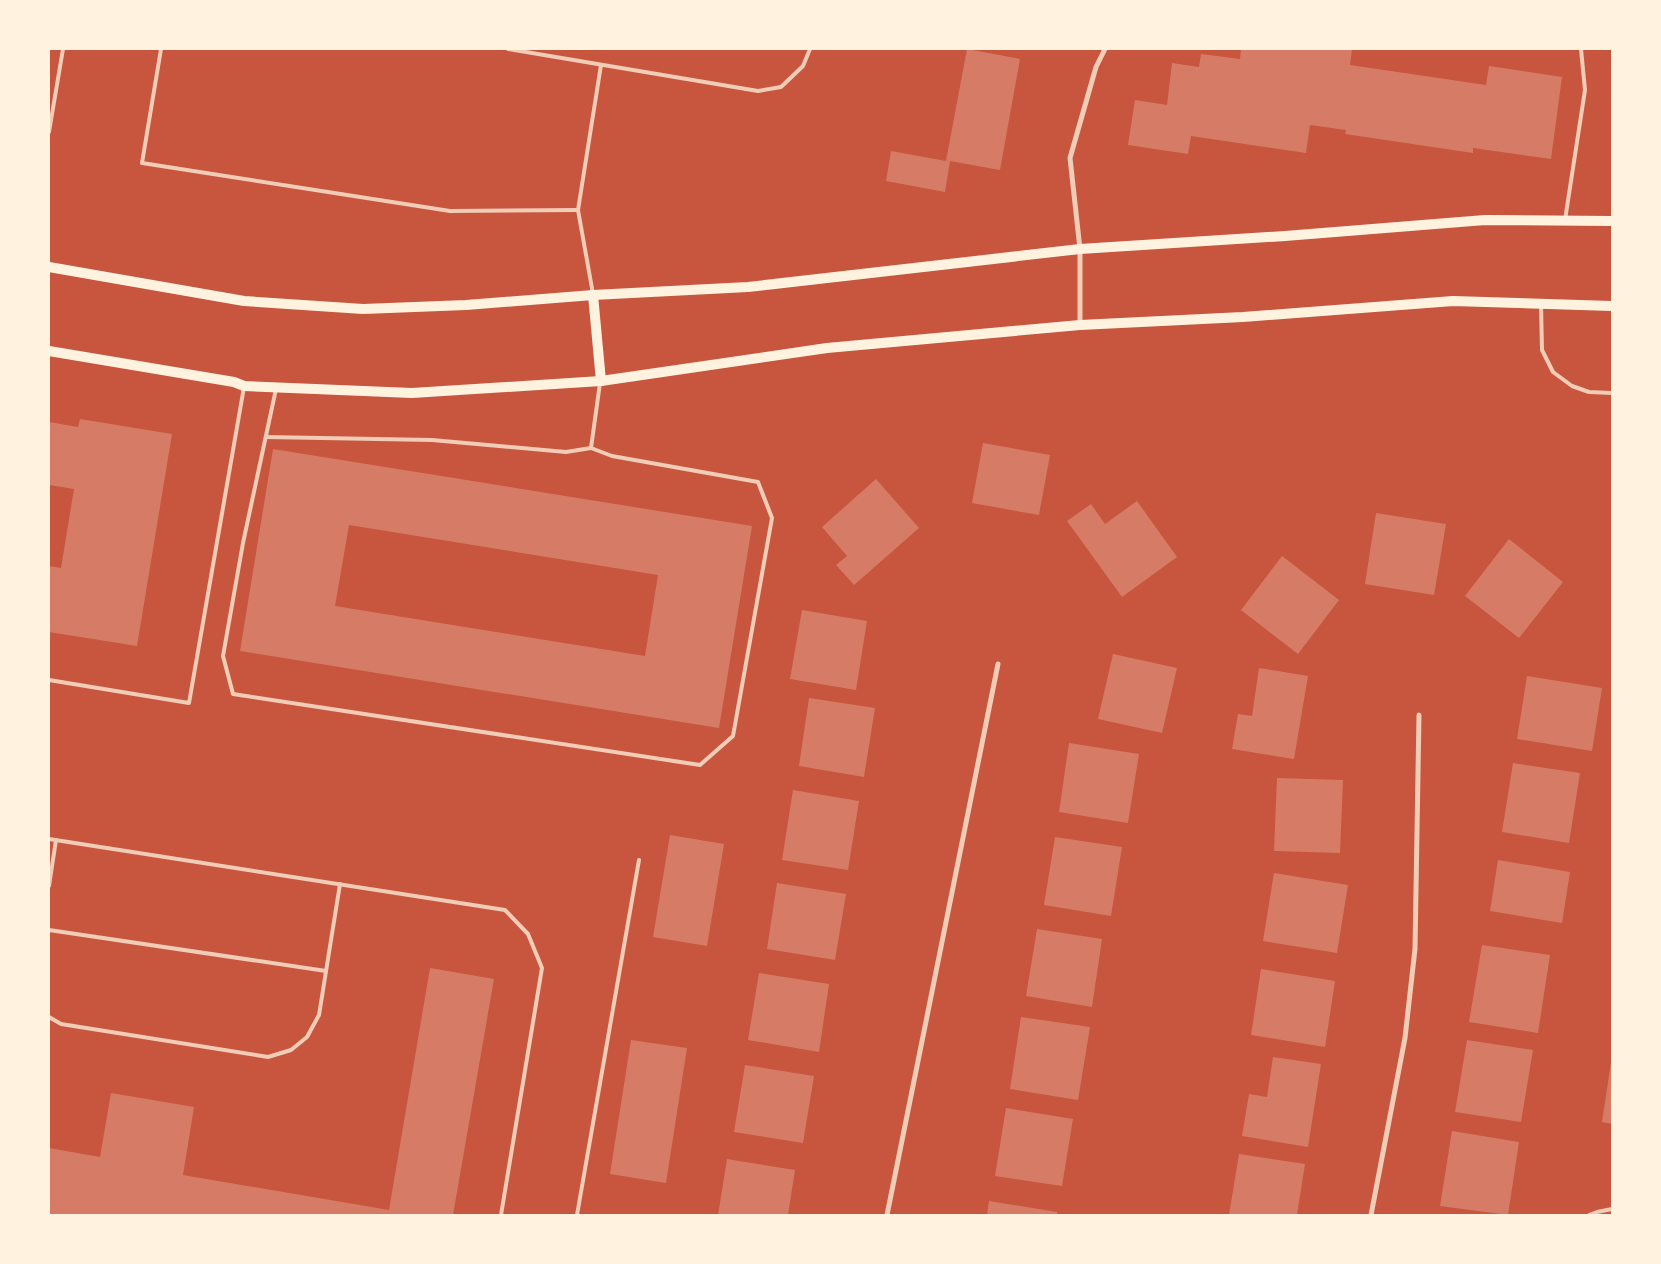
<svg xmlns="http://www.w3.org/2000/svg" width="1661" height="1264" viewBox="0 0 1661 1264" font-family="'Golos Text',sans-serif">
	<rect width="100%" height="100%" fill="#c8553d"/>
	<g fill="#d67c66" fill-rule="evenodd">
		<path d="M 967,49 L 1020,59 L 1000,170 L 950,161 L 945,192 L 886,181 L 891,151 L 946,161 Z"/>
		<path d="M 1241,49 L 1352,49 L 1350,65 L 1486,85 L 1489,66 L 1562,77 L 1551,159 L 1473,148 L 1473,153 L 1345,134 L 1346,130 L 1310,125 L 1306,153 L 1191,136 L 1188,154 L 1128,145 L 1135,100 L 1167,105 L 1172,63 L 1199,67 L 1201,54 L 1240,59 Z"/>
		<path d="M 80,419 L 172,434 L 137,646 L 49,632 L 49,566 L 61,568 L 74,489 L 49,485 L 49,422 L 78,427 Z"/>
		<path d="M 983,443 L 1050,455 L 1039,515 L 972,503 Z"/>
		<path d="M 273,449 L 752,526 L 719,728 L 240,651 ZM 349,525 L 658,575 L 645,656 L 335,606 Z"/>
		<path d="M 876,479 L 919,528 L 854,585 L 836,565 L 847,556 L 822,527 Z"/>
		<path d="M 1137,501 L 1177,557 L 1122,597 L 1067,521 L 1091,504 L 1105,524 Z"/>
		<path d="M 1376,513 L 1446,524 L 1434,595 L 1365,584 Z"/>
		<path d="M 1509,539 L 1563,582 L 1519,638 L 1465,596 Z"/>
		<path d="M 1282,556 L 1339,600 L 1298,654 L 1241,610 Z"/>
		<path d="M 802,610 L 867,621 L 856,690 L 790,679 Z"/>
		<path d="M 1113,654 L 1177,668 L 1162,733 L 1098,719 Z"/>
		<path d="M 1259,668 L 1308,676 L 1294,759 L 1232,749 L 1238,714 L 1252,716 Z"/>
		<path d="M 1527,676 L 1602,688 L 1592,751 L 1517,739 Z"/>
		<path d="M 809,698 L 875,708 L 864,777 L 799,766 Z"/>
		<path d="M 1069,743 L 1139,754 L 1128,823 L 1059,812 Z"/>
		<path d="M 1513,763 L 1580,773 L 1569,843 L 1502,832 Z"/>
		<path d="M 1277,778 L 1343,780 L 1340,853 L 1274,851 Z"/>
		<path d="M 793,790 L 859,801 L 848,870 L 782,860 Z"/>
		<path d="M 670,835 L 724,844 L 707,946 L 653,937 Z"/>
		<path d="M 1055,837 L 1122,847 L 1111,916 L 1044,905 Z"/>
		<path d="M 1498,860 L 1570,872 L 1562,923 L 1490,911 Z"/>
		<path d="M 1274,873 L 1348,885 L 1337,953 L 1263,941 Z"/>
		<path d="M 777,883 L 846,894 L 835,960 L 767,949 Z"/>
		<path d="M 1037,929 L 1102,939 L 1092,1007 L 1026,996 Z"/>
		<path d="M 1482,945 L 1550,955 L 1538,1033 L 1469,1022 Z"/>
		<path d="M 430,968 L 494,979 L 453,1215 L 49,1215 L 49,1148 L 100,1157 L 111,1093 L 194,1107 L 183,1175 L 389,1210 Z"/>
		<path d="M 1261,969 L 1335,981 L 1325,1047 L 1251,1035 Z"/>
		<path d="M 759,973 L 829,984 L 819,1052 L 748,1040 Z"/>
		<path d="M 1021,1017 L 1090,1027 L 1078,1100 L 1010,1089 Z"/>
		<path d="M 631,1040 L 687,1048 L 666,1183 L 610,1174 Z"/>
		<path d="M 1467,1040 L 1533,1050 L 1521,1122 L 1455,1112 Z"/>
		<path d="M 1273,1057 L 1321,1064 L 1308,1147 L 1242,1136 L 1249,1094 L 1267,1097 Z"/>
		<path d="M 1611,1062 L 1612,1062 L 1612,1124 L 1602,1122 Z"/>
		<path d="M 745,1065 L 814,1076 L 803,1143 L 734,1132 Z"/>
		<path d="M 1006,1108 L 1073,1119 L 1062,1186 L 995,1176 Z"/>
		<path d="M 1452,1131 L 1519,1142 L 1508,1215 L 1440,1206 Z"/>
		<path d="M 1239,1154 L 1305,1164 L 1297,1215 L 1229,1215 Z"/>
		<path d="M 727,1159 L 795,1170 L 788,1215 L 718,1215 Z"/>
		<path d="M 989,1201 L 1057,1212 L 1057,1215 L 987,1215 Z"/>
	</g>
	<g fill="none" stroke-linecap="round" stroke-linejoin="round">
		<g stroke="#f1ccb7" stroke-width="4">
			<path d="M 161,49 L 142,163 L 450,211 L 578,210"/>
			<path d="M 508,49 L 758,91 L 781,87 L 803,66 L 810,49"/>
			<path d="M 49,132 L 63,49"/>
			<path d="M 1565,220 L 1585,90 L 1581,49"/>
			<path d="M 593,294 L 578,210 L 601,65"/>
			<path d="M 1541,305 L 1542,350 L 1553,372 L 1572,386 L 1589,392 L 1612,393"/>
			<path d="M 276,389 L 243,543 L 223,656 L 233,694 L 700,765 L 733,736 L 772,518 L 758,482 L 612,456 L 591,448 L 600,383"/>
			<path d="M 266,437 L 432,440 L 566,452 L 591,448"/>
			<path d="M 49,680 L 189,703 L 244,387"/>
			<path d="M 49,839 L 505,910 L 528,934 L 542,968 L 501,1215"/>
			<path d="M 49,886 L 56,840"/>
			<path d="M 49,930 L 326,971"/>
			<path d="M 49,1017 L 61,1024 L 268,1057 L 291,1050 L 307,1037 L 319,1015 L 340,884"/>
			<path d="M 577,1215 L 639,860"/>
			<path d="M 1589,1215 L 1597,1212 L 1612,1209"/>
		</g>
		<g stroke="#f1ccb7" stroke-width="5">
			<path d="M 1080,325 L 1080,249 L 1070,158 L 1096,67 L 1105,49"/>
			<path d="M 887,1215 L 998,664"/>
			<path d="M 1371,1215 L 1405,1038 L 1415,949 L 1419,715"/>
		</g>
		<g stroke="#fff3e0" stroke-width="10">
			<path d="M 49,267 L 244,301 L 363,309 L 466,305 L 593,295 L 748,287 L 1080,249 L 1285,236 L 1485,220 L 1612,221"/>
			<path d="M 593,295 L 601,381"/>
			<path d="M 49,351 L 234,382 L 244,386 L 412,393 L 601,381 L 827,348 L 1080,325 L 1243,317 L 1453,301 L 1612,306"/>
		</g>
	</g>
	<rect width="1661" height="1264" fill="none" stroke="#fff3e0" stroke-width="100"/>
</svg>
